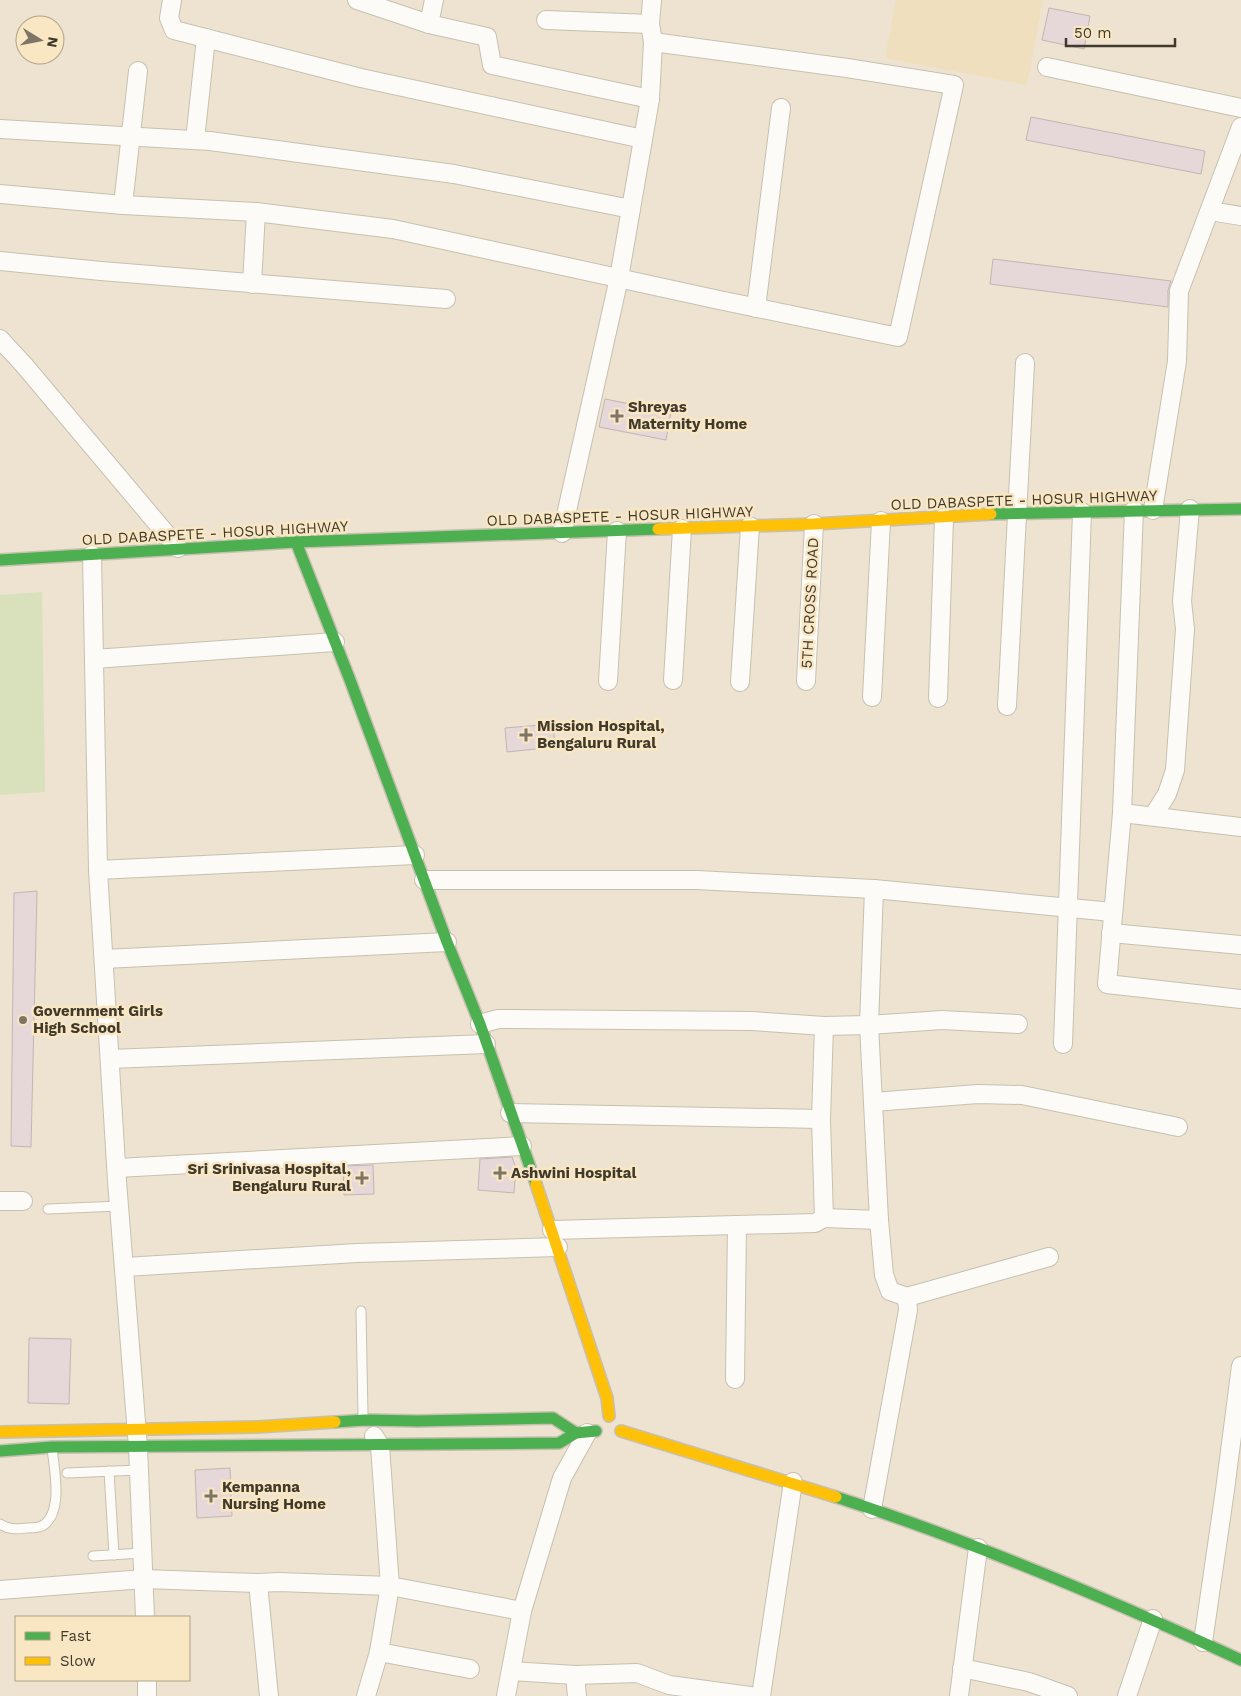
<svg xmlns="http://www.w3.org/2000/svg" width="1241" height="1696" viewBox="0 0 1241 1696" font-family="'Work Sans',sans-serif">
	<rect width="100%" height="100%" fill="#ede3d0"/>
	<path fill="#efdfbf" d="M 896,0 L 1043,0 L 1027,85 L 885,58 Z"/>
	<path fill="#d9e1bc" d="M 42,592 L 45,792 L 0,795 L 0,595 Z"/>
	<g fill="#e6d7d8" stroke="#c1b6b3">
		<path d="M 1049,8 L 1090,16 L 1084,49 L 1042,40 Z"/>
		<path d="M 1031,117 L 1205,151 L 1201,174 L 1026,140 Z"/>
		<path d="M 993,259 L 1171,281 L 1168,290 L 1168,307 L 990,284 Z"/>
		<path d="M 605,399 L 671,412 L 666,440 L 599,427 Z"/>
		<path d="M 553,724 L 555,747 L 507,752 L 505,728 Z"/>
		<path d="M 37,891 L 31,1147 L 11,1146 L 14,893 Z"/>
		<path d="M 512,1157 L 516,1168 L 514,1193 L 478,1190 L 480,1159 Z"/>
		<path d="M 373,1165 L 374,1194 L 344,1195 L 343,1166 Z"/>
		<path d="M 29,1338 L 71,1339 L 69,1404 L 28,1403 Z"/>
		<path d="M 230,1468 L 232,1516 L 197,1518 L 195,1470 Z"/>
	</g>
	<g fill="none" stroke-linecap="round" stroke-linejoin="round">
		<g stroke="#c7c0b1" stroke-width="11">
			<g id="lane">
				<path d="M 48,1209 L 120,1206"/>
				<path d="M 361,1311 L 363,1415 L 364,1418"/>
				<path d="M 109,1471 L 114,1555"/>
				<path d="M 67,1473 L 139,1470"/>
				<path d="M 0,1524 C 9,1530 16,1529 27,1528 C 32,1528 41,1528 45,1524 C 63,1509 54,1468 52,1448"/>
				<path d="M 93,1556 L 143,1553"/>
			</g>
		</g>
		<g stroke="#c7c0b1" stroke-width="20">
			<g id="street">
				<path d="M 172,0 L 169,18 L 174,30 L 361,78 L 643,139"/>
				<path d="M 357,0 L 429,24 L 487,37 L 492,65 L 650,99"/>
				<path d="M 546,20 L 650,24"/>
				<path d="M 429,24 L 434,0"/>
				<path d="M 1047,67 L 1241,108"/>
				<path d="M 0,129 L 210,141 L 454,174 L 631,209"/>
				<path d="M 195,140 L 206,38"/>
				<path d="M 0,194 L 123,205 L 256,212 L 393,229 L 719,300 L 898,337 L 954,85 L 847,68 L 653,42"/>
				<path d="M 123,205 L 138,71"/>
				<path d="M 1210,211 L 1241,216"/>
				<path d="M 0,261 L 101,271 L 446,299"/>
				<path d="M 252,284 L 256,212"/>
				<path d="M 756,308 L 781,108"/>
				<path d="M 0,339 L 24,365 L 178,548"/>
				<path d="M 1134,510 L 1122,813 L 1107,984 L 1241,999"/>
				<path d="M 1153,510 L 1177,361 L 1179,291 L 1241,127"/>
				<path d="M 562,533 L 619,278 L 650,99 L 653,42 L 650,24 L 652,0"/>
				<path d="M 92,555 L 98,870 L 117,1181 L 138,1447 L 145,1617"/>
				<path d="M 94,659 L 335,642"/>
				<path d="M 673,680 L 682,529"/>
				<path d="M 608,681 L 617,531"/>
				<path d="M 806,681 L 814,524"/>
				<path d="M 740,682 L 750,526"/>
				<path d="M 872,697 L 881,521"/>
				<path d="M 938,698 L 944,518"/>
				<path d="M 1007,706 L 1025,363"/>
				<path d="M 1122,813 L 1241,827"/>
				<path d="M 1153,816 L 1167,794 L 1175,770 L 1185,629 L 1182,601 L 1190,509"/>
				<path d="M 98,870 L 415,855"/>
				<path d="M 424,880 L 697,880 L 874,889 L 1112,912"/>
				<path d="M 874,889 L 869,1025 L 942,1020 L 1018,1024"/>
				<path d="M 1111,933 L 1241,945"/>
				<path d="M 104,959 L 447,942"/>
				<path d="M 480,1024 L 498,1019 L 752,1021 L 824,1026 L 869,1025 L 879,1220 L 884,1275 L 890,1291 L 907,1297 L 1049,1257"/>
				<path d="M 824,1026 L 821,1119 L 824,1218"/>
				<path d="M 1063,1044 L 1082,512"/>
				<path d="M 110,1059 L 486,1044"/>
				<path d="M 873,1102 L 978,1094 L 1022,1095 L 1178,1127"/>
				<path d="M 510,1113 L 821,1119"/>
				<path d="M 117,1168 L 522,1146"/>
				<path d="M 0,1201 L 23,1201"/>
				<path d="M 552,1230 L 815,1223 L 824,1218 L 879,1220"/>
				<path d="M 125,1267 L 357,1253 L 558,1247"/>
				<path d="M 735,1379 L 737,1225"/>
				<path d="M 374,1436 L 380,1446 L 390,1586 L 522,1611"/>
				<path d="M 872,1509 L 908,1310 L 907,1297"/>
				<path d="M 258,1583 L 269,1696"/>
				<path d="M 0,1590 L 144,1579 L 258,1583 L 278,1582 L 390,1586 L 379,1652 L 366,1696"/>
				<path d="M 1203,1642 L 1225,1490 L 1241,1366"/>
				<path d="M 379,1652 L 470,1669"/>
				<path d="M 962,1668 L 1029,1682 L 1068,1696"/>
				<path d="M 511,1671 L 575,1675 L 637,1673 L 669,1685 L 750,1696"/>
				<path d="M 575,1675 L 577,1696"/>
				<path d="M 147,1680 L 147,1696"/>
				<path d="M 506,1696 L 522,1611 L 562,1478 L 587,1433"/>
				<path d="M 761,1696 L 793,1482"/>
				<path d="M 959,1696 L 978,1548"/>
				<path d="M 1127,1696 L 1153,1619"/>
			</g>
		</g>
		<g stroke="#c7c0b1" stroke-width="14">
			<g id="fast">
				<path d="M 991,514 L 1241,509"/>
				<path d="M 296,542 L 350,680 L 447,942 L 480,1024 L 536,1184"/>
				<path d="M 0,560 L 296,542 L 658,529"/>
				<path d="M 335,1422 L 365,1420 L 418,1421 L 553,1418 L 576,1433"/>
				<path d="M 0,1451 L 52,1447 L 559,1443 L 576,1433 L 596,1431"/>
				<path d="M 836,1497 C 975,1542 1109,1599 1241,1660"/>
			</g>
		</g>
		<g stroke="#c7c0b1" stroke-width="14">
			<g id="slow">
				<path d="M 658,529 L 814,524 L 991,514"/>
				<path d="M 536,1184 L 607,1398 L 609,1416"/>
				<path d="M 621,1431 L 836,1497"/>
				<path d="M 0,1432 L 257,1427 L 335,1422"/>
			</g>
		</g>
		<use href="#lane" stroke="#fcfbf8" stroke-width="9"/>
		<use href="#street" stroke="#fcfbf8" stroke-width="18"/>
		<use href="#fast" stroke="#4caf50" stroke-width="11"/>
		<use href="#slow" stroke="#ffc107" stroke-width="11"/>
	</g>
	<g fill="#7d7565" stroke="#f9e7c4" stroke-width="2">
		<path d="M614.5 408.5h5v5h5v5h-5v5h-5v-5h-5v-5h5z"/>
		<path d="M523.5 727.5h5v5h5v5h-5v5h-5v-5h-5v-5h5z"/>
		<circle cx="23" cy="1020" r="5"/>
		<path d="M497.5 1165.5h5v5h5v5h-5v5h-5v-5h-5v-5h5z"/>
		<path d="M359.5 1170.5h5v5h5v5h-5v5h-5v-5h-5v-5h5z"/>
		<path d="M208.5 1488.5h5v5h5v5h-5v5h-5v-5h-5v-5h5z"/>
	</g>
	<g text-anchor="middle" stroke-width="5" stroke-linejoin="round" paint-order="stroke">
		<g font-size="15" font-weight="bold" fill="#413a2c" stroke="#f9e7c4" text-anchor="start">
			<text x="628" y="412">Shreyas<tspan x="628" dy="17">Maternity Home</tspan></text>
			<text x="537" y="731">Mission Hospital,<tspan x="537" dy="17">Bengaluru Rural</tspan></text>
			<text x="33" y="1016">Government Girls<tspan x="33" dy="17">High School</tspan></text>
			<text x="351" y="1174" text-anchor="end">Sri Srinivasa Hospital,<tspan x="351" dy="17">Bengaluru Rural</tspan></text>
			<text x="511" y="1178">Ashwini Hospital</text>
			<text x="222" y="1492">Kempanna<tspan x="222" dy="17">Nursing Home</tspan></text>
		</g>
		<g font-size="15" fill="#413a2c" stroke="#f9e7c4">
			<text transform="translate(1024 500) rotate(-2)" y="5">OLD DABASPETE - HOSUR HIGHWAY</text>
			<text transform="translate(620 516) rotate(-2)" y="5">OLD DABASPETE - HOSUR HIGHWAY</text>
			<text transform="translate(215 533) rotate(-3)" y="5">OLD DABASPETE - HOSUR HIGHWAY</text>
			<text transform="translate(810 603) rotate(-87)" y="5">5TH CROSS ROAD</text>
		</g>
	</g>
	<rect x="15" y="1616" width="175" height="65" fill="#f9e7c4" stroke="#afa287"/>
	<rect x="25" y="1632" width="25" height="8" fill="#4caf50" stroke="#afa287"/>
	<text x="60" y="1641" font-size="15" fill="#413a2c">Fast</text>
	<rect x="25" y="1657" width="25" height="8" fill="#ffc107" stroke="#afa287"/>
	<text x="60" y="1666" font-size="15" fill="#413a2c">Slow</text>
	<g transform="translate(40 40) rotate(100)"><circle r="24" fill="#f9e7c4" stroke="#afa287"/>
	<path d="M0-4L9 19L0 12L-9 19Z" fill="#7d7565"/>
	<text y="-8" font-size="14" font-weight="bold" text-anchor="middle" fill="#413a2c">N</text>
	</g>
	<path d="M1066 38v8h109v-8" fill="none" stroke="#413a2c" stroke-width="2.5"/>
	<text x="1074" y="38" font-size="15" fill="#413a2c" stroke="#f9e7c4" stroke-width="4" paint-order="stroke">50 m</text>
</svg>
